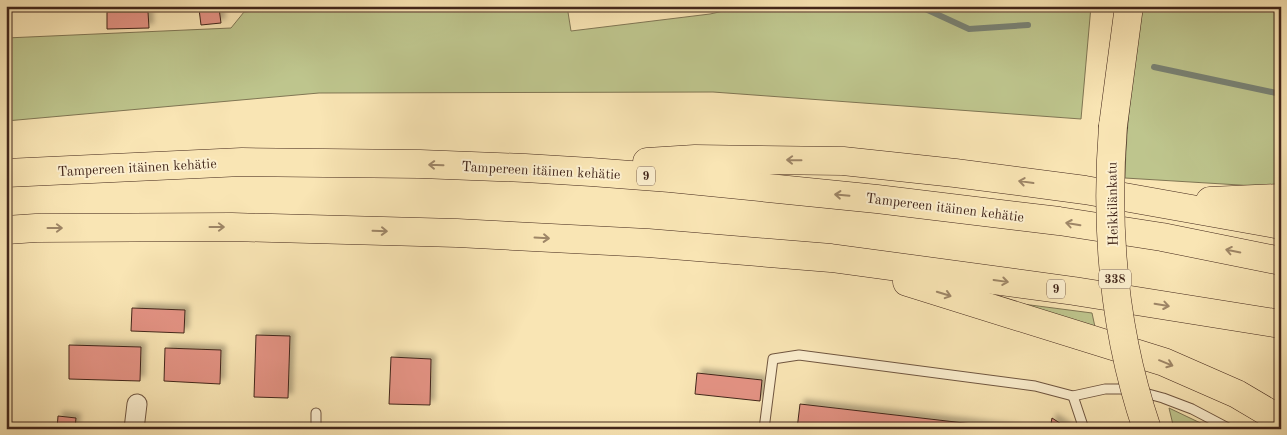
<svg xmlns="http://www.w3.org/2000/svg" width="1287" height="435" viewBox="0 0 1287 435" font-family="'Old Standard TT',serif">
	<defs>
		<filter id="shadow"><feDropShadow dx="4.5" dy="-4.5" stdDeviation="2.5" flood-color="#0004"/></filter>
	</defs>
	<rect width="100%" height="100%" fill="#f9e5b4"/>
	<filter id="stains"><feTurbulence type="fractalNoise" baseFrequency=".004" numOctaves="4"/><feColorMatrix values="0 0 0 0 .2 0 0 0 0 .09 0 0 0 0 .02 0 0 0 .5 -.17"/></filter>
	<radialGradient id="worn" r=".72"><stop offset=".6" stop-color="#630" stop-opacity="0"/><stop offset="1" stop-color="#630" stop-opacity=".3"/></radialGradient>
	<g fill="#bec58d" stroke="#807654">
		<path d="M 295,6 L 567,6 L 571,31 L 710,14 L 746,6 L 1091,6 L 1081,119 L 713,92 L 319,93 L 6,121 L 6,38 L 231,28 L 244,12 L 295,8 Z"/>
		<path d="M 1142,6 L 1281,6 L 1281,184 L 1256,186 L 1125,178 C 1126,121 1134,63 1142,6 Z"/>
		<path d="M 976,298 L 1092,313 L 1095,327 Z"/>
		<path d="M 1169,408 L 1213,429 L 1174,429 Z"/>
	</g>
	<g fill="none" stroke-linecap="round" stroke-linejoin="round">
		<g stroke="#798274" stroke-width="6">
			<path d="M 919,6 L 969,29 L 1028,25"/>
			<path d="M 1154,67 L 1281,94"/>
		</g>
	</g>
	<g fill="#e39283" stroke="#42261a" filter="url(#shadow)">
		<path d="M 219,8 L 221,23 L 201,25 L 199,9 Z"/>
		<path d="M 107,12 L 148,12 L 149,28 L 107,29 Z"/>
		<path d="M 132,308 L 185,310 L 184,333 L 131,331 Z"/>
		<path d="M 256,335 L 290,336 L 288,398 L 254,397 Z"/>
		<path d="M 69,345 L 141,347 L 140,381 L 69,379 Z"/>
		<path d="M 165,348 L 221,350 L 220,384 L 164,381 Z"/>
		<path d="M 391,357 L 431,359 L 430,405 L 389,404 Z"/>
		<path d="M 697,373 L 762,380 L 760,401 L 695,394 Z"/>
		<path d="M 800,404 L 1016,429 L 797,429 Z"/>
		<path d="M 58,416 L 76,418 L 75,429 L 57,429 Z"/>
		<path d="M 1052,418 L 1069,429 L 1050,429 Z"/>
	</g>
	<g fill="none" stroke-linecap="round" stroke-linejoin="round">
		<g stroke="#705640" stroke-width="11">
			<g id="service">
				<path d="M 1073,396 L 1084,429"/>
				<path d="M 316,429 L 316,413"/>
				<path d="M 764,429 L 773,359 L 799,355 L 1035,386 L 1073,396 L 1105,389 L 1124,389 L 1141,392 L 1163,398 L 1192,409 L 1230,429"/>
			</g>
		</g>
		<g stroke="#705640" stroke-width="21">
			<path id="minor" d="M 134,429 L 137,404"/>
		</g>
		<g stroke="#42261a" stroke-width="29">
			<path id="primary" d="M 1113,126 L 1129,6"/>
		</g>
		<g stroke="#42261a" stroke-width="29">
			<g id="motorway">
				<path d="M 647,162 L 695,159 L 843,161 L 955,173 L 1085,190 L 1281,225"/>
				<path d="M 6,173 L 242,162 L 420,164 L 525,168 L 591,172 L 670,178 L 877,199 L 1059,221 L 1162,237 L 1281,261"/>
				<path d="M 1210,201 L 1281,198"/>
				<path d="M 6,230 L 36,228 L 232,227 L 457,233 L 648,243 L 831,258 L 1074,291 L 1281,324"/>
				<path d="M 907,282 L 1164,362 L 1237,394 L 1281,420"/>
			</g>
		</g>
		<use href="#service" stroke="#fbeece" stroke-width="9"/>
		<use href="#minor" stroke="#fbeece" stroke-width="19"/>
		<use href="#primary" stroke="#f9e5b4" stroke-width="28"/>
		<use href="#motorway" stroke="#f9e5b4" stroke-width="28"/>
		<g stroke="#42261a" stroke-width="29" stroke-linecap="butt">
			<path id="primary-bridge" d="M 1113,126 C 1105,228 1114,332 1147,429"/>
		</g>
		<use href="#primary-bridge" stroke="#f9e5b4" stroke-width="28"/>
	</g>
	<defs><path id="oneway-shaft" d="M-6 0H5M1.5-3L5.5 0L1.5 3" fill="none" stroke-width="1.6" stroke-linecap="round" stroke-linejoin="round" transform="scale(1.25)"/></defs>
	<g stroke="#9e8667">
		<use href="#oneway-shaft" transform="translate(794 160) rotate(-179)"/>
		<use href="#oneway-shaft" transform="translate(436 165) rotate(-178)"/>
		<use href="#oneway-shaft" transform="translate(1026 182) rotate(-172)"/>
		<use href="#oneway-shaft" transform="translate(842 195) rotate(-175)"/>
		<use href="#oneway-shaft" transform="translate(1073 224) rotate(-171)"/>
		<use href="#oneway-shaft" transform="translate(217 227)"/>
		<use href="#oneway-shaft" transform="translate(55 228)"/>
		<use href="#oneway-shaft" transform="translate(380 231) rotate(2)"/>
		<use href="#oneway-shaft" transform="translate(542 238) rotate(3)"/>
		<use href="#oneway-shaft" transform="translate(1233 251) rotate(-169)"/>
		<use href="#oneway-shaft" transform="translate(1001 281) rotate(8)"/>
		<use href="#oneway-shaft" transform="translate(944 294) rotate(17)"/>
		<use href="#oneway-shaft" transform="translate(1162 305) rotate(9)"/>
		<use href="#oneway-shaft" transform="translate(1166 363) rotate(22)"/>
	</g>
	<g text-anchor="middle" stroke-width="4" stroke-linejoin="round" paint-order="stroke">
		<g fill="#fbeece" stroke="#7a6250" stroke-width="1">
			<rect x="637" y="166.5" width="18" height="19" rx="4"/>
			<rect x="1099" y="269.5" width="32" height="19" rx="4"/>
			<rect x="1047" y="279.5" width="18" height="19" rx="4"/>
		</g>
		<g font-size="12" font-weight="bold" fill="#42261a">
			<text x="646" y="180">9</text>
			<text x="1115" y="283">338</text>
			<text x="1056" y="293">9</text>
		</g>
		<g font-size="14" fill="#42261a" stroke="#fbeece">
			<text transform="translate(137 167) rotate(-3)" y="5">Tampereen itäinen kehätie</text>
			<text transform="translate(541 170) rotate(3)" y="5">Tampereen itäinen kehätie</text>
			<text transform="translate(1112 204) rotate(-91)" y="5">Heikkilänkatu</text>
			<text transform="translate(945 207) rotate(7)" y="5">Tampereen itäinen kehätie</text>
		</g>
	</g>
	<rect width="1287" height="435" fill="none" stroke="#f9e5b4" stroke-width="25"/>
	<rect x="8" y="8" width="1272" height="420" fill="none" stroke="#42261a" stroke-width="2.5"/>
	<rect x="12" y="12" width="1262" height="410" fill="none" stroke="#42261a"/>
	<rect width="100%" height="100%" filter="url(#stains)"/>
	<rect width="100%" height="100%" fill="url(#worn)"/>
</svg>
